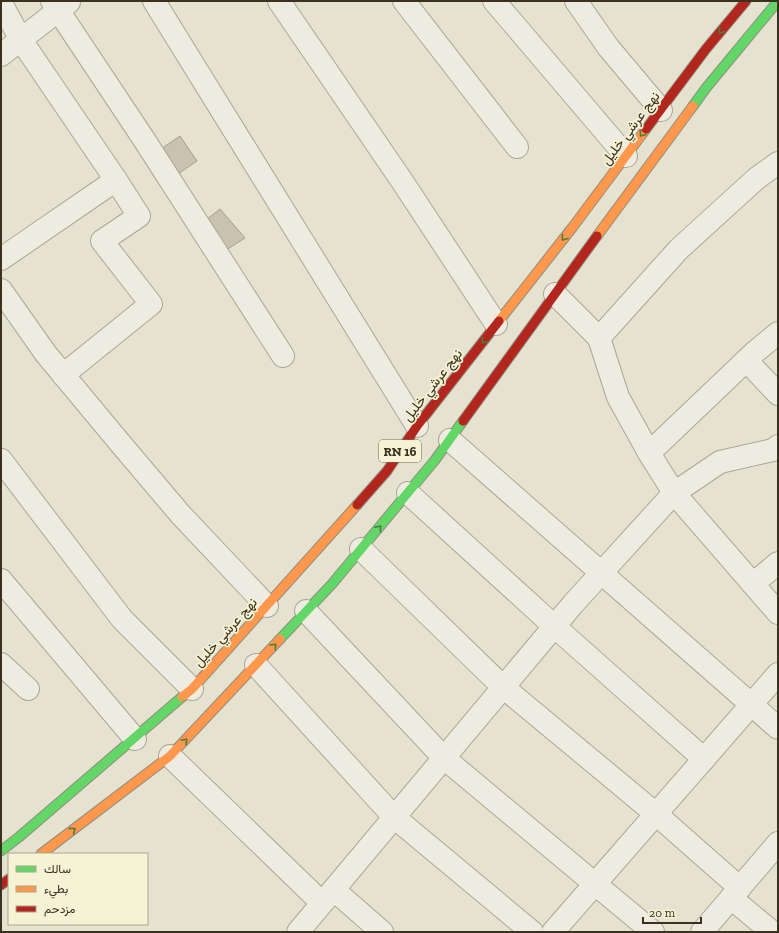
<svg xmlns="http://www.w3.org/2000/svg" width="779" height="933" viewBox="0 0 779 933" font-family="'Zilla Slab',Vazirmatn,serif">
	<rect width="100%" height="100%" fill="#e5e3cf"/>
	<g fill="#c9c2b0" stroke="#a59f8e">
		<path d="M 180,136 L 197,161 L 175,176 L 158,151 Z"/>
		<path d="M 220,209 L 245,238 L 223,252 L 202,223 Z"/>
	</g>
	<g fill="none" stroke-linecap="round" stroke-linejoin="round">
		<g stroke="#aaa797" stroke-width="24">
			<g id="street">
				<path d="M 52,1 L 145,141 L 283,356"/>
				<path d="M 154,1 L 417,426"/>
				<path d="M 279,1 L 402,181 L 496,324"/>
				<path d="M 404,1 L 517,147"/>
				<path d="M 494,1 L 518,29 L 626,156"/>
				<path d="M 576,1 L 608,47 L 661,110"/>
				<path d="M 1,3 L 21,40 L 116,180 L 1,259"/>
				<path d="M 1,55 L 69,2"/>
				<path d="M 1,290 L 46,354 L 120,443 L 181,515 L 267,606"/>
				<path d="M 555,294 L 599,338 L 618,397 L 649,453 L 674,493 L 778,613"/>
				<path d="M 599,338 L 679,249 L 757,178 L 778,163"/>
				<path d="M 747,361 L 778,394"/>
				<path d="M 63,375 L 151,304 L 102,241 L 139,216 L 116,180"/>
				<path d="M 450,440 L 778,728"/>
				<path d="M 649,453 L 755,352 L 778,333"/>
				<path d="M 1,460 L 122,619 L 192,689"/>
				<path d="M 408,493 L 554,626 L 704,759"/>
				<path d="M 361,549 L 503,687 L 656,814 L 740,888"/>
				<path d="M 1,580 L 135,739"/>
				<path d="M 753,584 L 778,563"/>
				<path d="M 306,611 L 444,758 L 595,884 L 653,932"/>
				<path d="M 1,664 L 28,689"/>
				<path d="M 256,665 L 394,817 L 532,932"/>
				<path d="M 170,756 L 322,903"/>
				<path d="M 334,890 L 382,932"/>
				<path d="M 731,898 L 772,932"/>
				<path d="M 298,932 L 573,604 L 674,493 L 720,462 L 773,450 L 778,446"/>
				<path d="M 553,932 L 778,674"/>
				<path d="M 702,932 L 778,843"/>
			</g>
		</g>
		<g stroke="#908d7f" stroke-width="11">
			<g id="fast">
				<path d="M 693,106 L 706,88 L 778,1"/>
				<path d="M 280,639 L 332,584 L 435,460 L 463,421"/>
				<path d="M 1,851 L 19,837 L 182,697"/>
			</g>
		</g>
		<g stroke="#908d7f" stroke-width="11">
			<g id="slow">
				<path d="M 597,236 L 693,106"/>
				<path d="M 499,321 L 572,228 L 646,129"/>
				<path d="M 182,697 L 192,689 L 357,505"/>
				<path d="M 41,854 L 170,756 L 280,639"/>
			</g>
		</g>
		<g stroke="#908d7f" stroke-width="11">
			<g id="jam">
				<path d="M 646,129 L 706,49 L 746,1"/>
				<path d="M 463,421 L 597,236"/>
				<path d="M 357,505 L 387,471 L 417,426 L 499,321"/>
				<path d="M 1,885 L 9,879"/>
			</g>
		</g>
		<use href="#street" stroke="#eeece0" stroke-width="22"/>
		<use href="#fast" stroke="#63d668" stroke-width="9"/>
		<use href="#slow" stroke="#ff974d" stroke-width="9"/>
		<use href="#jam" stroke="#b3261e" stroke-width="9"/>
	</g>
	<defs><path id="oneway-chevron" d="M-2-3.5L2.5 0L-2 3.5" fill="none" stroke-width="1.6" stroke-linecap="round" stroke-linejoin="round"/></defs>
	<g stroke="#4c7b40">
		<use href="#oneway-chevron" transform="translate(721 31) rotate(130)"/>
		<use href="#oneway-chevron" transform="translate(642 134) rotate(127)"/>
		<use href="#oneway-chevron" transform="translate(564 238) rotate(128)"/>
		<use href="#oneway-chevron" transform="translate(484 341) rotate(128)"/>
		<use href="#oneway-chevron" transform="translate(379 528) rotate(-50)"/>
		<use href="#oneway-chevron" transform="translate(274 646) rotate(-47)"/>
		<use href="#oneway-chevron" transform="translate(185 741) rotate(-47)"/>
		<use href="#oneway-chevron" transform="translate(73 830) rotate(-37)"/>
	</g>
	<g text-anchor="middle" stroke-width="3.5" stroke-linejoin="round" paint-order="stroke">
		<rect fill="#f6f2d5" stroke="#726b56" stroke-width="1" x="379" y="440" width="42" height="22" rx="3"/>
		<g font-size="13" font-weight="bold" fill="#3a311f">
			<text x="400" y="456">RN 16</text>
		</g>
		<g font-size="14" fill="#3a311f" stroke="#f6f2d5">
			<text transform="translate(630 128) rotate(-53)" y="5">نهج عرشي خليل</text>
			<text transform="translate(432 385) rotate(-52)" y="5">نهج عرشي خليل</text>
			<text transform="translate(225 632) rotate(-48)" y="5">نهج عرشي خليل</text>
		</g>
	</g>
	<rect width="779" height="933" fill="none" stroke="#3a311f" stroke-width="4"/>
	<rect x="8" y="853" width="140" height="72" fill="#f6f2d5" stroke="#aba58c"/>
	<rect x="16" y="866" width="20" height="6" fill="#63d668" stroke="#aba58c"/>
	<text x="44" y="873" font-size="12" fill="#3a311f">سالك</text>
	<rect x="16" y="886" width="20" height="6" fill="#ff974d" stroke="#aba58c"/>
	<text x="44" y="893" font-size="12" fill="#3a311f">بطيء</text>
	<rect x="16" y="906" width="20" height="6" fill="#b3261e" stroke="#aba58c"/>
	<text x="44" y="913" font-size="12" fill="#3a311f">مزدحم</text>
	<path d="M643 917v6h58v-6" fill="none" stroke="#3a311f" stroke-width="2"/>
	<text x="649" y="917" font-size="12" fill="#3a311f" stroke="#f6f2d5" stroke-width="3" paint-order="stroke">20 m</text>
</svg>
